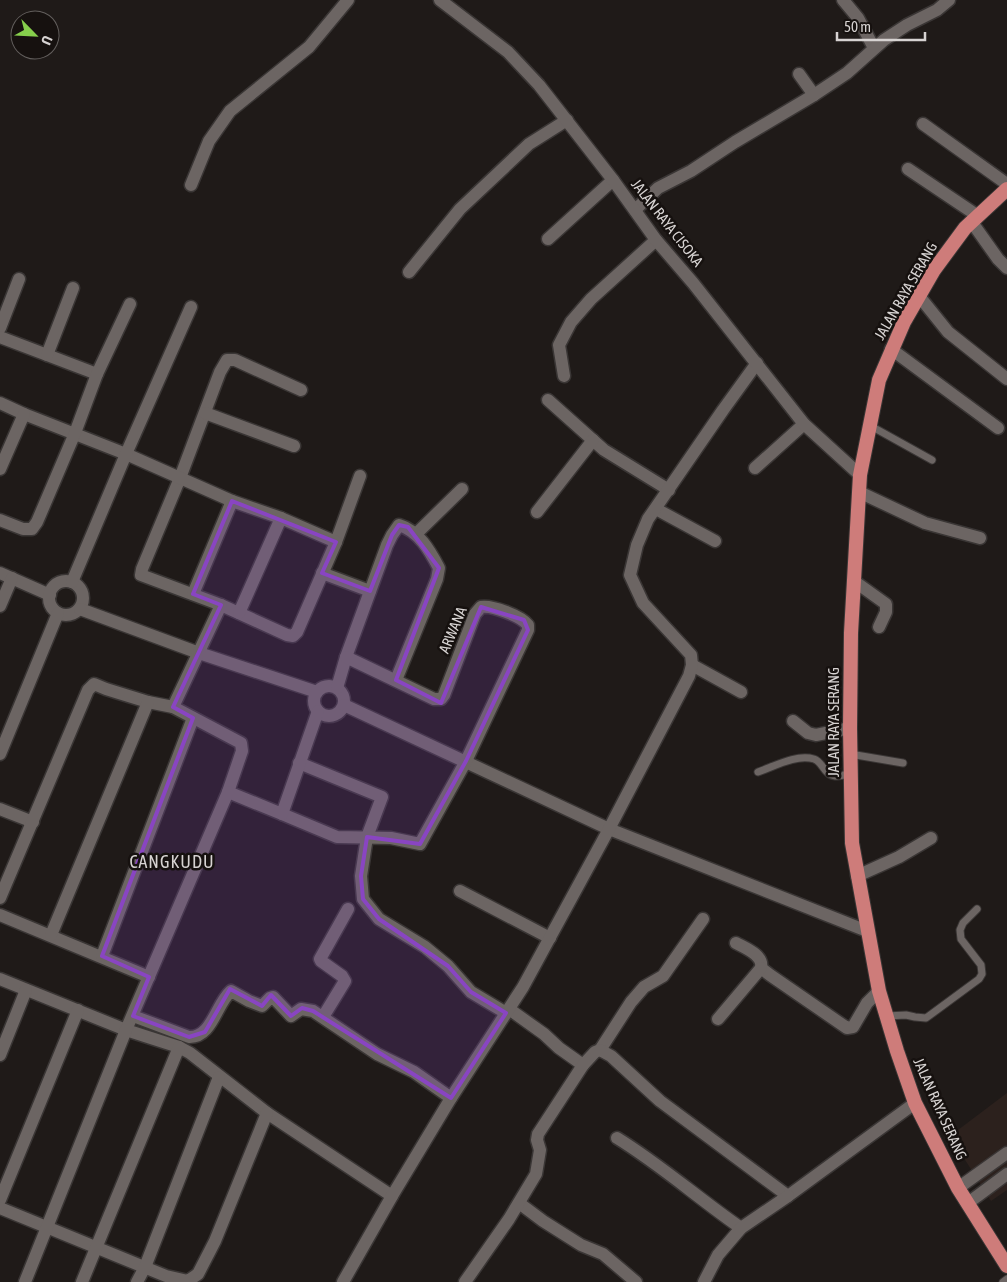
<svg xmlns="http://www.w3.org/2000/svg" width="1007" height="1282" viewBox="0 0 1007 1282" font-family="'Asap Condensed',sans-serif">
	<rect width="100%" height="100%" fill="#1f1a18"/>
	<path fill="#2c211d" d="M 1007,1093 L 1007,1190 L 991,1201 L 950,1136 Z"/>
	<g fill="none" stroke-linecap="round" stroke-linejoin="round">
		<g stroke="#3a3635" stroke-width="9">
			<g id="service">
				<path d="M 869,425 L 932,460"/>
				<path d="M 850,754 L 903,763"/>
				<path d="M 758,772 C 775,766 796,754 814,759 C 823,762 824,775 835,776 C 839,776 845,775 850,774"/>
				<path d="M 887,1016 L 906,1015 L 915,1017 L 926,1018 L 979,979 L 982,974 L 981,965 L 961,939 L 960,930 L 963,923 L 977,909"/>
				<path d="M 1003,1282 L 1007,1279"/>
			</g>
		</g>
		<g stroke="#3a3635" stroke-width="15">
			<g id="minor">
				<path d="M 843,0 L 858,18 L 874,48"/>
				<path d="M 799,74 L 814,95"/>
				<path d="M 923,124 L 1007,184"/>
				<path d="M 908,169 L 978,216"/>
				<path d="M 191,185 L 209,141 L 230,111 L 309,47 L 348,0"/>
				<path d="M 635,210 L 658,188 L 691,171 L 735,142 L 814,95 L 847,73 L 884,40 L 907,25 L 937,10 L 949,0"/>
				<path d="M 971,221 L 998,259 L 1007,268"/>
				<path d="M 548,239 L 613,180"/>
				<path d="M 409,272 L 460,209 L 529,144 L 567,120"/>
				<path d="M 919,296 L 948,332 L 1007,379"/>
				<path d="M 0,328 L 19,279"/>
				<path d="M 0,337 L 97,374"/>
				<path d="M 891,349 L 998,428"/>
				<path d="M 47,355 L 73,288"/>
				<path d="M 564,376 L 559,345 L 571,322 L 591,299 L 656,240"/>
				<path d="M 301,390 L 235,360 L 227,360 L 220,372 L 180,478 L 142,569 L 141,575 L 221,605 L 287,635 L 293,636 L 297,632 L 336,542 L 360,476"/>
				<path d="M 548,400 L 604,450 L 669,490"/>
				<path d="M 0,403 L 24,414 L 126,454 L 232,501 L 281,518 L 336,542"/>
				<path d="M 205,413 L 294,446"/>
				<path d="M 755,468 L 804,424"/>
				<path d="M 0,469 L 24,414"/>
				<path d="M 859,492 L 925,523 L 980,538"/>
				<path d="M 656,509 L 715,541"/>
				<path d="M 537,512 L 593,440"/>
				<path d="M 0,520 L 23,529 L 32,529 L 37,522 L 75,433 L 97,374 L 130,304"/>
				<path d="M 416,534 L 462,489"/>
				<path d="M 0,573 L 50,595"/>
				<path d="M 322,573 L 370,591"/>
				<path d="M 854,581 L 886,604 L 886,612 L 879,627"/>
				<circle cx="66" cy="598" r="17"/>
				<path d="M 72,582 L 126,454 L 191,307"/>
				<path d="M 193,594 L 232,501"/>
				<path d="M 0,606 L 12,578"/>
				<path d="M 80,609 L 199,653 L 317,692"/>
				<path d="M 239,613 L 281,518"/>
				<path d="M 692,665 L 741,692"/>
				<circle cx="329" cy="701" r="15"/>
				<path d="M 337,688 L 346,657 L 387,545 L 392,535 L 399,525 C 419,531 430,551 439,568 L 437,579 L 396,680"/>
				<path d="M 344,705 L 609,829 L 867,931"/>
				<path d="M 173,707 L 221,605"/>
				<path d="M 793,721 L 808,733 L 816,735 L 850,728"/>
				<path d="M 0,754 L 58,613"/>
				<path d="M 299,763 L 382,797 L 367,837 L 361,876 L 363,899 L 379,919 L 425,947 L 448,966 L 471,992 L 506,1013"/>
				<path d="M 0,809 L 33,822"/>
				<path d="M 282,814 L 337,837 L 391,838 L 420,844 L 466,761 L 528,630 L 528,625 C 521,616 492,605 481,607 L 475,614 L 444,695 L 441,699 L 434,699 L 346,657"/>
				<path d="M 857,876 L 899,857 L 931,838"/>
				<path d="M 460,891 L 550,938"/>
				<path d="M 0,898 L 88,690 L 94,684 L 106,689 L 148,702 L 173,707 L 241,743 L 242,751 L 228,792"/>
				<path d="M 0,915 L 149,977"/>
				<path d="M 51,935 L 148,702"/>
				<path d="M 736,943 C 745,948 764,955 761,968 L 770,975 L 847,1028 L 853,1027 L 867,1003 L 879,991"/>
				<path d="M 102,956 L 193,718"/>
				<path d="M 0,979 L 126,1030 L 179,1047 L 190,1053 L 267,1113 L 392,1196"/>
				<path d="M 509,1009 L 544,1034 L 559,1048 L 583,1065"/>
				<path d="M 133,1016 L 189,1037 C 212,1038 216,1004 231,991 L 249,1001 L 262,1006 L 270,998 L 273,997 L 291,1016 L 301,1009 L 313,1011 L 377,1054 L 414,1072 L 451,1098"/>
				<path d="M 323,1017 L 345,981 L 342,976 L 321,961 L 320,959 L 348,909"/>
				<path d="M 718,1019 L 761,968"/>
				<path d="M 600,1050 L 631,1002 L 644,987 L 663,976 L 703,919"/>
				<path d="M 0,1055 L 26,990"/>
				<path d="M 617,1138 C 661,1165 699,1199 741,1228"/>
				<path d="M 958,1188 L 1007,1153"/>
				<path d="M 0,1200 L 78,1010"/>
				<path d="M 519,1203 L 543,1221 L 581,1245 L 603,1254 L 636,1282"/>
				<path d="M 968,1203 L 1007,1174"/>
				<path d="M 0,1208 L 166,1276 L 188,1281 L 198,1274 L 215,1241 L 267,1113"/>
				<path d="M 25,1282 L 126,1030 L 228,792 L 282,814 L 318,711"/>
				<path d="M 82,1282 L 179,1047"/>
				<path d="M 137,1282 L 145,1267 L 219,1077"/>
				<path d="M 343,1282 L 392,1196 L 451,1098 L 523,987 L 609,829 L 689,676 L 692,665 L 691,655 L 643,603 L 630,575 L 637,545 L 648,519 L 723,410 L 757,363"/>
				<path d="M 465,1282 L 509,1219 L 536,1174 L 540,1150 L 537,1140 L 538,1134 L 583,1065 L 595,1052 L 600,1050 L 611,1056 L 660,1101 L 788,1196 L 915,1103"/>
				<path d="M 704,1282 L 718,1255 L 741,1228 L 788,1196"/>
			</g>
		</g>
		<g stroke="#3a3635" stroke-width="15">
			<path id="tertiary" d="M 440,0 L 508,52 L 539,85 L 613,180 L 656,240 L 693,283 L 804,424 L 860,475"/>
		</g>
		<g stroke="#3a3635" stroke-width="16">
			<path id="trunk" d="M 1007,189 L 965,228 L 934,270 L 904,322 L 879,380 L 860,475 L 851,633 L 850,728 L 852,843 L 879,991 L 897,1051 L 915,1103 L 958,1188 L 1007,1266"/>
		</g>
		<use href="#service" stroke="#6c6563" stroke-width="7"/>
		<use href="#minor" stroke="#6c6563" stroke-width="12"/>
		<use href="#tertiary" stroke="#6c6563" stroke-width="12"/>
		<use href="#trunk" stroke="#ce7c7a" stroke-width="14"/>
	</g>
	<path fill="#8945c2" fill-opacity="0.2" stroke="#8945c2" stroke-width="4" stroke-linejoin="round" d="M 232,501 L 336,542 L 322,573 L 370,591 L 392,535 L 399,525 L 408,527 L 439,568 L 396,680 L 441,703 L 481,607 L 524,620 L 528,630 L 466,761 L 420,844 L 367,837 L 361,876 L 363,899 L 379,919 L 448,966 L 471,992 L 506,1013 L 451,1098 L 313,1011 L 302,1008 L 291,1016 L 271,995 L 262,1006 L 230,989 L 205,1032 L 189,1037 L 133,1016 L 149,977 L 102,956 L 193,718 L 173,707 L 221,605 L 193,594 Z"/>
	<g text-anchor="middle" stroke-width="5" stroke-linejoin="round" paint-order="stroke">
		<g font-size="15" fill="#d7d3d2" stroke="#16110f">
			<text transform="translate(667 223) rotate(52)" y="5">JALAN RAYA CISOKA</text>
			<text transform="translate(906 291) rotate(-60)" y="5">JALAN RAYA SERANG</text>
			<text transform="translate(453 630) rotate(-67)" y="5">ARWANA</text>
			<text transform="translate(834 722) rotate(-90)" y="5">JALAN RAYA SERANG</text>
			<text transform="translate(940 1109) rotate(66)" y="5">JALAN RAYA SERANG</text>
		</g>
		<g font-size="18" letter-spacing="1" fill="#d7d3d2" stroke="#16110f">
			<text x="172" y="868">CANGKUDU</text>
		</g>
	</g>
	<g transform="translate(35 35) rotate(114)"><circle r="24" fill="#16110f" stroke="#635f5d"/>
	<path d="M0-4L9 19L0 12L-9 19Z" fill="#86cf4c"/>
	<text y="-8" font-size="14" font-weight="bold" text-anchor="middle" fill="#d7d3d2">U</text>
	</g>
	<path d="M837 32v8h88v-8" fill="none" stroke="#d7d3d2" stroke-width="2.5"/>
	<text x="844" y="32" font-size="15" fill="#d7d3d2" stroke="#16110f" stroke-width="4" paint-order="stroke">50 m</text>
</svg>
